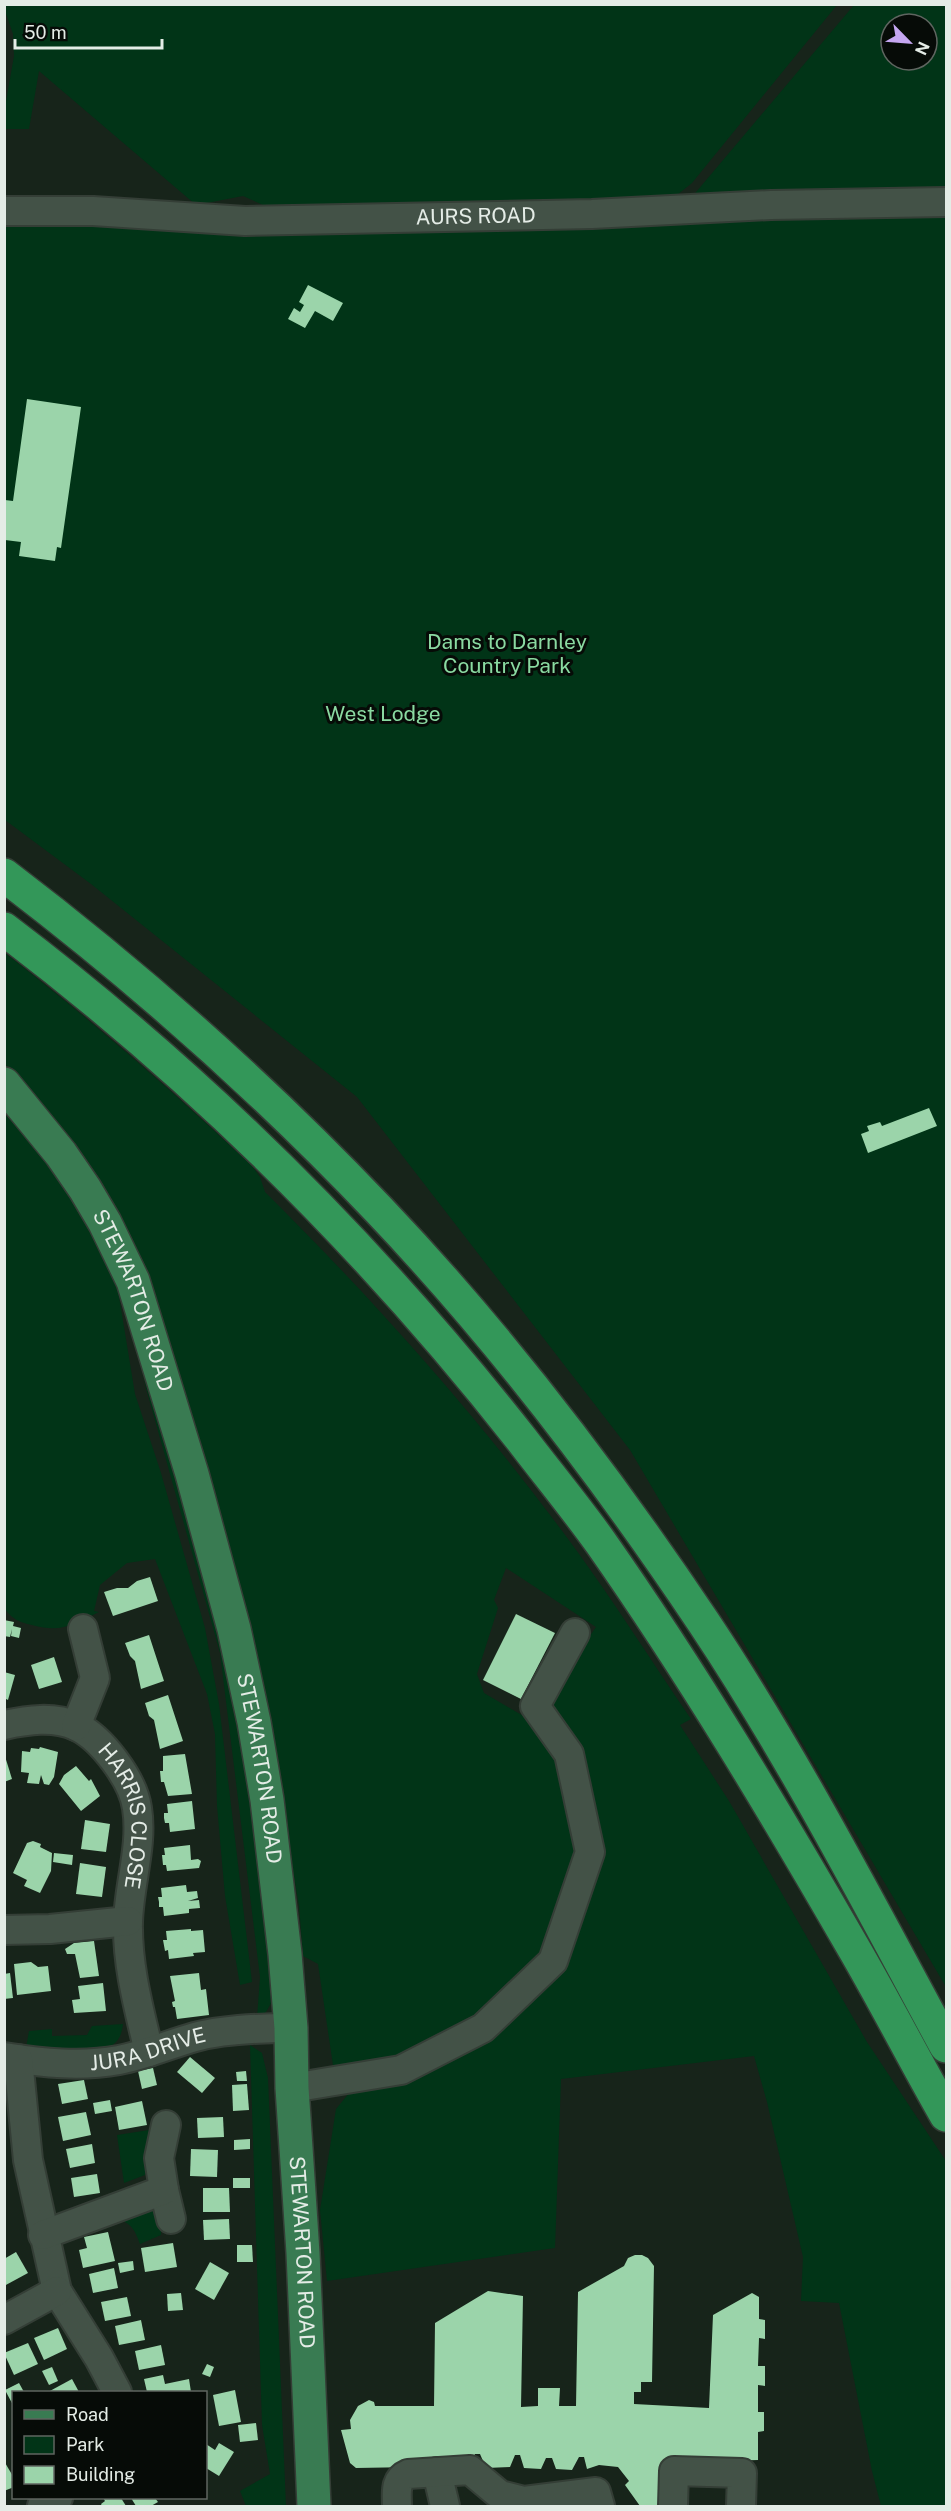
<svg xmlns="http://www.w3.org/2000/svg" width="951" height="2511" viewBox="0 0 951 2511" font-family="'Public Sans',sans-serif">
	<rect width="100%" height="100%" fill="#17241a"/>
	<g fill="#013417" fill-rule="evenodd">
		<path d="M 5,4 L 837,5 L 692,183 L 677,195 L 619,201 L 263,205 L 243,196 L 196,205 L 39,71 L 29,129 L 5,129 L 5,107 L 14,56 L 13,34 L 5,11 Z"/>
		<path d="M 854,5 L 946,5 L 946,1987 L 630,1450 L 357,1097 L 91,884 L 5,820 L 5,215 L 691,198 ZM 891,24 L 927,24 L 927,60 L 891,60 Z"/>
		<path d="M 5,953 C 91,1020 173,1091 252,1166 L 260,1177 L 265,1192 C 376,1302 481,1420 574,1547 C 615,1603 652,1662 691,1719 L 680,1725 L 729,1801 L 867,2042 L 946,2161 L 946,2506 L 881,2506 L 872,2471 L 839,2303 L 801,2301 L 803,2257 L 767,2102 L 754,2056 L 561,2079 L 555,2248 L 327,2281 L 320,2210 L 336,2109 L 354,2087 L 334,2072 L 318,1964 L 303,1956 L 299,1906 L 279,1788 L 155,1304 L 143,1263 L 91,1175 L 46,1109 L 5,1064 ZM 506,1568 L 596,1627 L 532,1721 L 484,1693 L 477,1674 L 498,1608 L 494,1600 Z"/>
		<path d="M 5,1114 L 31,1142 L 77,1206 L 114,1266 L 135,1394 L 161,1473 L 205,1628 L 219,1704 L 252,1982 L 240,1985 L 225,1896 L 217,1806 L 215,1734 L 207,1694 L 155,1559 L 127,1563 L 100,1585 L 94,1611 L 99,1612 C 71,1625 62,1633 32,1625 C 19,1622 13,1620 5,1609 Z"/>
		<path d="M 137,1342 L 218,1608 L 254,1792 L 274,1998 L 266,2012 L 257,2018 L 260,1977 L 220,1653 L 146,1388 Z"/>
		<path d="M 123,2024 C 122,2030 121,2037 116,2042 C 103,2057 46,2049 26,2048 L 29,2031 L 52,2029 L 52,2036 L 87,2035 L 92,2026 Z"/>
		<path d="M 250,2045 L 262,2053 L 268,2078 L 286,2506 L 246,2506 L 240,2491 L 270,2474 L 262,2425 Z"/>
		<path d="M 149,2130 L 145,2175 L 124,2183 L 117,2135 Z"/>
		<path d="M 149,2207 C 159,2215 162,2223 161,2235 L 140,2244 C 135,2230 132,2224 118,2219 Z"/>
	</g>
	<g fill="#9bd4aa">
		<path d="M 308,285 L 343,303 L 333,321 L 315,311 L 305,328 L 288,319 L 294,308 L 300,312 L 304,305 L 299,302 Z"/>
		<path d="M 27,399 L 81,407 L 61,548 L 57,547 L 55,561 L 19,556 L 21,542 L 5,540 L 5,500 L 13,501 Z"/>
		<path d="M 929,1108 L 937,1126 L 868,1153 L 861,1134 L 869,1131 L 867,1126 L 880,1122 L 882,1126 Z"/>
		<path d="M 150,1577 L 158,1601 L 113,1616 L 104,1592 L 117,1588 L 128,1588 L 137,1581 Z"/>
		<path d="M 516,1614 L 555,1633 L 521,1699 L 483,1680 Z"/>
		<path d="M 4,1620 L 14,1622 L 13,1626 L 21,1628 L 19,1638 L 11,1636 L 12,1629 L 10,1637 L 4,1636 Z"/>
		<path d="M 149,1635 L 164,1681 L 141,1689 L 135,1661 L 130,1656 L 125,1643 Z"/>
		<path d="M 54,1657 L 62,1682 L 39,1689 L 31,1665 Z"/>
		<path d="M 4,1672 L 15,1675 L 8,1700 L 4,1698 Z"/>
		<path d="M 168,1695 L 183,1741 L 160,1749 L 154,1720 L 149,1716 L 145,1703 Z"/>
		<path d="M 40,1747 L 58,1752 L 54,1777 L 49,1785 L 44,1784 L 41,1775 L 39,1784 L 27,1783 L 29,1773 L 21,1772 L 22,1751 L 30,1752 L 31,1748 L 39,1749 Z"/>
		<path d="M 4,1753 L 12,1779 L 4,1782 Z"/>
		<path d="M 185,1754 L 192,1794 L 168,1796 L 164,1782 L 161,1782 L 160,1771 L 163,1771 L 163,1756 Z"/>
		<path d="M 76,1766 L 89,1781 L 91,1779 L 100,1796 L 81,1811 L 59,1784 L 64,1775 Z"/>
		<path d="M 192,1801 L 195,1829 L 170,1832 L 169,1823 L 165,1823 L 164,1818 L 164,1813 L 168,1813 L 167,1804 Z"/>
		<path d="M 85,1820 L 110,1824 L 106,1852 L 81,1849 Z"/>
		<path d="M 33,1841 L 41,1844 L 40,1847 L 52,1853 L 51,1871 L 40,1893 L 24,1886 L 27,1880 L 13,1873 L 27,1843 Z"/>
		<path d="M 190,1845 L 191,1860 L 198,1859 L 201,1861 L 199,1868 L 167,1871 L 166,1865 L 163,1865 L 162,1855 L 165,1855 L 164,1848 Z"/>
		<path d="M 54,1853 L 73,1855 L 72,1865 L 53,1862 Z"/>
		<path d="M 80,1863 L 106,1867 L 102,1897 L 76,1894 Z"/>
		<path d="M 186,1885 L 187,1892 L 197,1891 L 198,1898 L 188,1901 L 199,1900 L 200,1908 L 189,1909 L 189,1913 L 164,1916 L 163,1907 L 159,1907 L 159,1902 L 158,1897 L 162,1897 L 161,1888 Z"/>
		<path d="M 191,1929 L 191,1931 L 203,1930 L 205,1952 L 193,1953 L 194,1956 L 169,1959 L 168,1950 L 165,1951 L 163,1940 L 167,1940 L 166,1931 Z"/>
		<path d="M 94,1941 L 99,1976 L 80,1978 L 75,1954 L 67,1954 L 65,1949 L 74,1943 Z"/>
		<path d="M 31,1962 L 38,1967 L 48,1966 L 51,1991 L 17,1995 L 14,1964 Z"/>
		<path d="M 10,1973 L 13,1998 L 4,1999 L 4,1974 Z"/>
		<path d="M 199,1973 L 201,1990 L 206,1989 L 209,2015 L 177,2019 L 175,2007 L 173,2007 L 172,2002 L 175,2001 L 170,1976 Z"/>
		<path d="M 103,1983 L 106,2011 L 74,2013 L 72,2000 L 80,1999 L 78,1986 Z"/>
		<path d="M 190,2057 L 215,2078 L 202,2093 L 177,2072 Z"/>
		<path d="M 153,2068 L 157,2085 L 142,2089 L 138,2071 Z"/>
		<path d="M 246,2071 L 247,2081 L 237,2081 L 236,2072 Z"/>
		<path d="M 84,2080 L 88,2099 L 62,2104 L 58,2084 Z"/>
		<path d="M 247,2084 L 249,2110 L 233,2111 L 232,2085 Z"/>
		<path d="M 110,2100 L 112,2111 L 95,2114 L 93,2103 Z"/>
		<path d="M 142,2101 L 147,2125 L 119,2130 L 115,2107 Z"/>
		<path d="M 86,2112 L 91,2135 L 63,2141 L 58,2117 Z"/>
		<path d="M 223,2117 L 224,2137 L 198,2138 L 197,2118 Z"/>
		<path d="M 250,2139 L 250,2149 L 234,2150 L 234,2140 Z"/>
		<path d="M 92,2144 L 95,2163 L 70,2168 L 66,2149 Z"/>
		<path d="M 191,2149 L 218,2150 L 217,2177 L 190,2176 Z"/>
		<path d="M 97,2174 L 100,2193 L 74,2197 L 71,2178 Z"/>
		<rect x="233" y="2178" width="17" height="10"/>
		<path d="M 203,2188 L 229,2188 L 230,2212 L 203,2212 Z"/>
		<path d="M 229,2219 L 230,2239 L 204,2240 L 203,2220 Z"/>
		<path d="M 108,2232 L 115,2261 L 83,2268 L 79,2250 L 87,2248 L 84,2237 Z"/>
		<path d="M 173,2243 L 177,2267 L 145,2272 L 141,2248 Z"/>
		<path d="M 237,2245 L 252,2245 L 253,2262 L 237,2262 Z"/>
		<path d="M 16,2252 L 28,2273 L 4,2286 L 4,2259 Z"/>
		<path d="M 635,2255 L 642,2255 L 648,2258 L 654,2266 L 652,2382 L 641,2382 L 641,2392 L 634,2392 L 634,2404 L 709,2408 L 713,2315 L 752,2293 L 759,2297 L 759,2319 L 765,2320 L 765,2339 L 759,2338 L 758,2366 L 765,2366 L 765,2386 L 758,2385 L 758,2412 L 764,2412 L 764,2431 L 758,2432 L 758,2460 L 727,2461 L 671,2469 L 671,2506 L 640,2506 L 625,2485 L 629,2481 L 618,2467 L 599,2465 L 587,2469 L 584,2457 L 579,2457 L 572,2470 L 556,2469 L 552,2458 L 546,2458 L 541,2469 L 524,2468 L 520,2455 L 515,2455 L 510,2467 L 486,2468 L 480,2454 L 475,2454 L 470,2466 L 356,2468 L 350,2463 L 341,2430 L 351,2429 L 350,2420 L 358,2406 L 369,2400 L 374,2402 L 375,2406 L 434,2406 L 435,2323 L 488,2291 L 523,2296 L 521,2407 L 538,2406 L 538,2388 L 560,2388 L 559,2406 L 576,2406 L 578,2292 L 624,2266 L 628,2258 Z"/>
		<path d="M 133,2261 L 134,2270 L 120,2273 L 118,2263 Z"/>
		<path d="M 210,2262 L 229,2273 L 214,2300 L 195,2289 Z"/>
		<path d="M 114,2268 L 118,2288 L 93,2293 L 89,2274 Z"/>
		<path d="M 181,2293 L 183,2310 L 168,2311 L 167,2294 Z"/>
		<path d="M 127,2297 L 131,2316 L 105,2321 L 101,2302 Z"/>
		<path d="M 141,2320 L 145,2340 L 119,2345 L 115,2326 Z"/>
		<path d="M 58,2328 L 67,2349 L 44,2360 L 34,2338 Z"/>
		<path d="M 28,2343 L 38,2364 L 14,2375 L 4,2353 Z"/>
		<path d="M 161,2345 L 165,2365 L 139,2370 L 135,2351 Z"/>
		<path d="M 207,2364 L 214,2367 L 210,2377 L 202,2374 Z"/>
		<path d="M 52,2367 L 58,2381 L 49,2385 L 42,2371 Z"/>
		<path d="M 163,2375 L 165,2384 L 189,2379 L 191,2392 L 147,2392 L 144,2379 Z"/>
		<path d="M 72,2379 L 79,2392 L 48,2392 Z"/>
		<path d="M 19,2383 L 24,2392 L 14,2392 L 14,2407 L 5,2390 Z"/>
		<path d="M 235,2390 L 241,2422 L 219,2426 L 213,2395 Z"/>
		<path d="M 256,2423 L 258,2440 L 240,2442 L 238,2425 Z"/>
		<path d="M 219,2443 L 234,2452 L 219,2476 L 206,2468 L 206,2444 L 215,2450 Z"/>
		<path d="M 4,2461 L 14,2478 L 14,2487 L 4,2491 Z"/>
		<path d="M 103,2498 L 121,2498 L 126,2506 L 102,2506 L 101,2504 L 105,2501 Z"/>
		<path d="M 131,2498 L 155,2498 L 158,2502 L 151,2506 L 136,2506 Z"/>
	</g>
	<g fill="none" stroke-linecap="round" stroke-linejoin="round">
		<g stroke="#343e36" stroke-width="32">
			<g id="minor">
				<path id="s1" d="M 4,211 L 93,211 L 245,221 L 592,214 L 771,205 L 946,202"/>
				<path id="s2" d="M 4,1725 C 28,1720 53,1716 76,1726 C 102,1738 133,1780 137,1808 C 143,1845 129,1884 128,1922 C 127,1966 139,2009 149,2052"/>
				<path d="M 76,1726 L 95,1678 L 83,1629"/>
				<path d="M 4,1930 L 50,1929 L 128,1921"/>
				<path id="s3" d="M 4,2057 C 43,2063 81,2067 119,2060 C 145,2055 170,2044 195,2037 C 225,2029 260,2028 291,2028"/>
				<path d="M 18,2059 L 28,2160 L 57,2291 L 99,2358 L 117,2392"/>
				<path d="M 292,2088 L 401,2070 L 483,2028 L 553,1961 L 590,1852 L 569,1754 L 535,1706 L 575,1633"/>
				<path d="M 164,2190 L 171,2219"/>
				<path d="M 43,2235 L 164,2190 L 159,2158 L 166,2125"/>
				<path d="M 4,2320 L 57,2291"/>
				<path d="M 437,2472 L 445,2506"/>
				<path d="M 42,2506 L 58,2498"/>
				<path d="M 397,2506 C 397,2493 394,2480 408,2474 L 470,2470 L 500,2495 L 524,2501 L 596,2492 L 600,2506"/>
				<path d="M 673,2506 L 674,2471 L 742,2473 L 741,2506"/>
			</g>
		</g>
		<g stroke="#343e36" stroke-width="36">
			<g id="major">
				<path id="s4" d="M 4,1084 L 61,1154 L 85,1189 L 105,1223 L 133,1281 L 192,1474 L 234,1629 L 254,1722 L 267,1800 L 285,1954 L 291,2028 L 292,2088 L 303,2253 L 314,2506"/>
			</g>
		</g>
		<g stroke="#343e36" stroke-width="36">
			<g id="highway">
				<path d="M 4,875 C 138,977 264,1089 379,1210 C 500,1337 607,1478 704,1623 C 794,1758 869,1904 946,2046"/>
				<path d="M 4,929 C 198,1076 372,1249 522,1440 C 548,1474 576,1508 601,1543 C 692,1673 774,1810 853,1947 C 885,2002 914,2059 946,2115"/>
			</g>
		</g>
		<use href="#minor" stroke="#435247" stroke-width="28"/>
		<use href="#major" stroke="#397b52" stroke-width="33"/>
		<use href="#highway" stroke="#339759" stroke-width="33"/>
	</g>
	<g text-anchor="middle" stroke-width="6" stroke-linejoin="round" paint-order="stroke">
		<g font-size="21" fill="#e4ece6" stroke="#060b07">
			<text dy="7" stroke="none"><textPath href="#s1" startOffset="472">AURS ROAD</textPath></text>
			<text dy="7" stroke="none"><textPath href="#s4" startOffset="255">STEWARTON ROAD</textPath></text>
			<text dy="7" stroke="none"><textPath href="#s4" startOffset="741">STEWARTON ROAD</textPath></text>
			<text dy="7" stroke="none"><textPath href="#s2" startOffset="183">HARRIS CLOSE</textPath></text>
			<text dy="7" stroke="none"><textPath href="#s3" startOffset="146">JURA DRIVE</textPath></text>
			<text dy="7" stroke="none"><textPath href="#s4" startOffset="1227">STEWARTON ROAD</textPath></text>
		</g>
		<g font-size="21" fill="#8adaa1" stroke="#060b07">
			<text x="507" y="649">Dams to Darnley<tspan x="507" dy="24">Country Park</tspan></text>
			<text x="383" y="721">West Lodge</text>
		</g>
	</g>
	<rect width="951" height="2511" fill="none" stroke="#e4ece6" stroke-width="12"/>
	<rect x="12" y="2391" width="195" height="108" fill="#060b07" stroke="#5f6560" stroke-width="1.5"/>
	<rect x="24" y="2410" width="30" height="9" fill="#397b52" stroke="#5f6560" stroke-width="1.5"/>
	<text x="66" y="2421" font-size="18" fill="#e4ece6">Road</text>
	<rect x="24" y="2436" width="30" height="18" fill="#013417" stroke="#5f6560" stroke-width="1.5"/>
	<text x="66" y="2451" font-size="18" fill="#e4ece6">Park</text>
	<rect x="24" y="2466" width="30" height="18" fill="#9bd4aa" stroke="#5f6560" stroke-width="1.5"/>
	<text x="66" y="2481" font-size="18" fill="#e4ece6">Building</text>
	<g transform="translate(909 42) rotate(115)"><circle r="28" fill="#060b07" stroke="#5f6560" stroke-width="1.5"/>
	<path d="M0-4.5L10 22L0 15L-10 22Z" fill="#c5a7f1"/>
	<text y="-9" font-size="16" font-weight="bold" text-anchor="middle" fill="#e4ece6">N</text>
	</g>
	<path d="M15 39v9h147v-9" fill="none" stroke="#e4ece6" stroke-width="3"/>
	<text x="24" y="39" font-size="18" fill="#e4ece6" stroke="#060b07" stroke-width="4.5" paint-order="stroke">50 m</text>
</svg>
